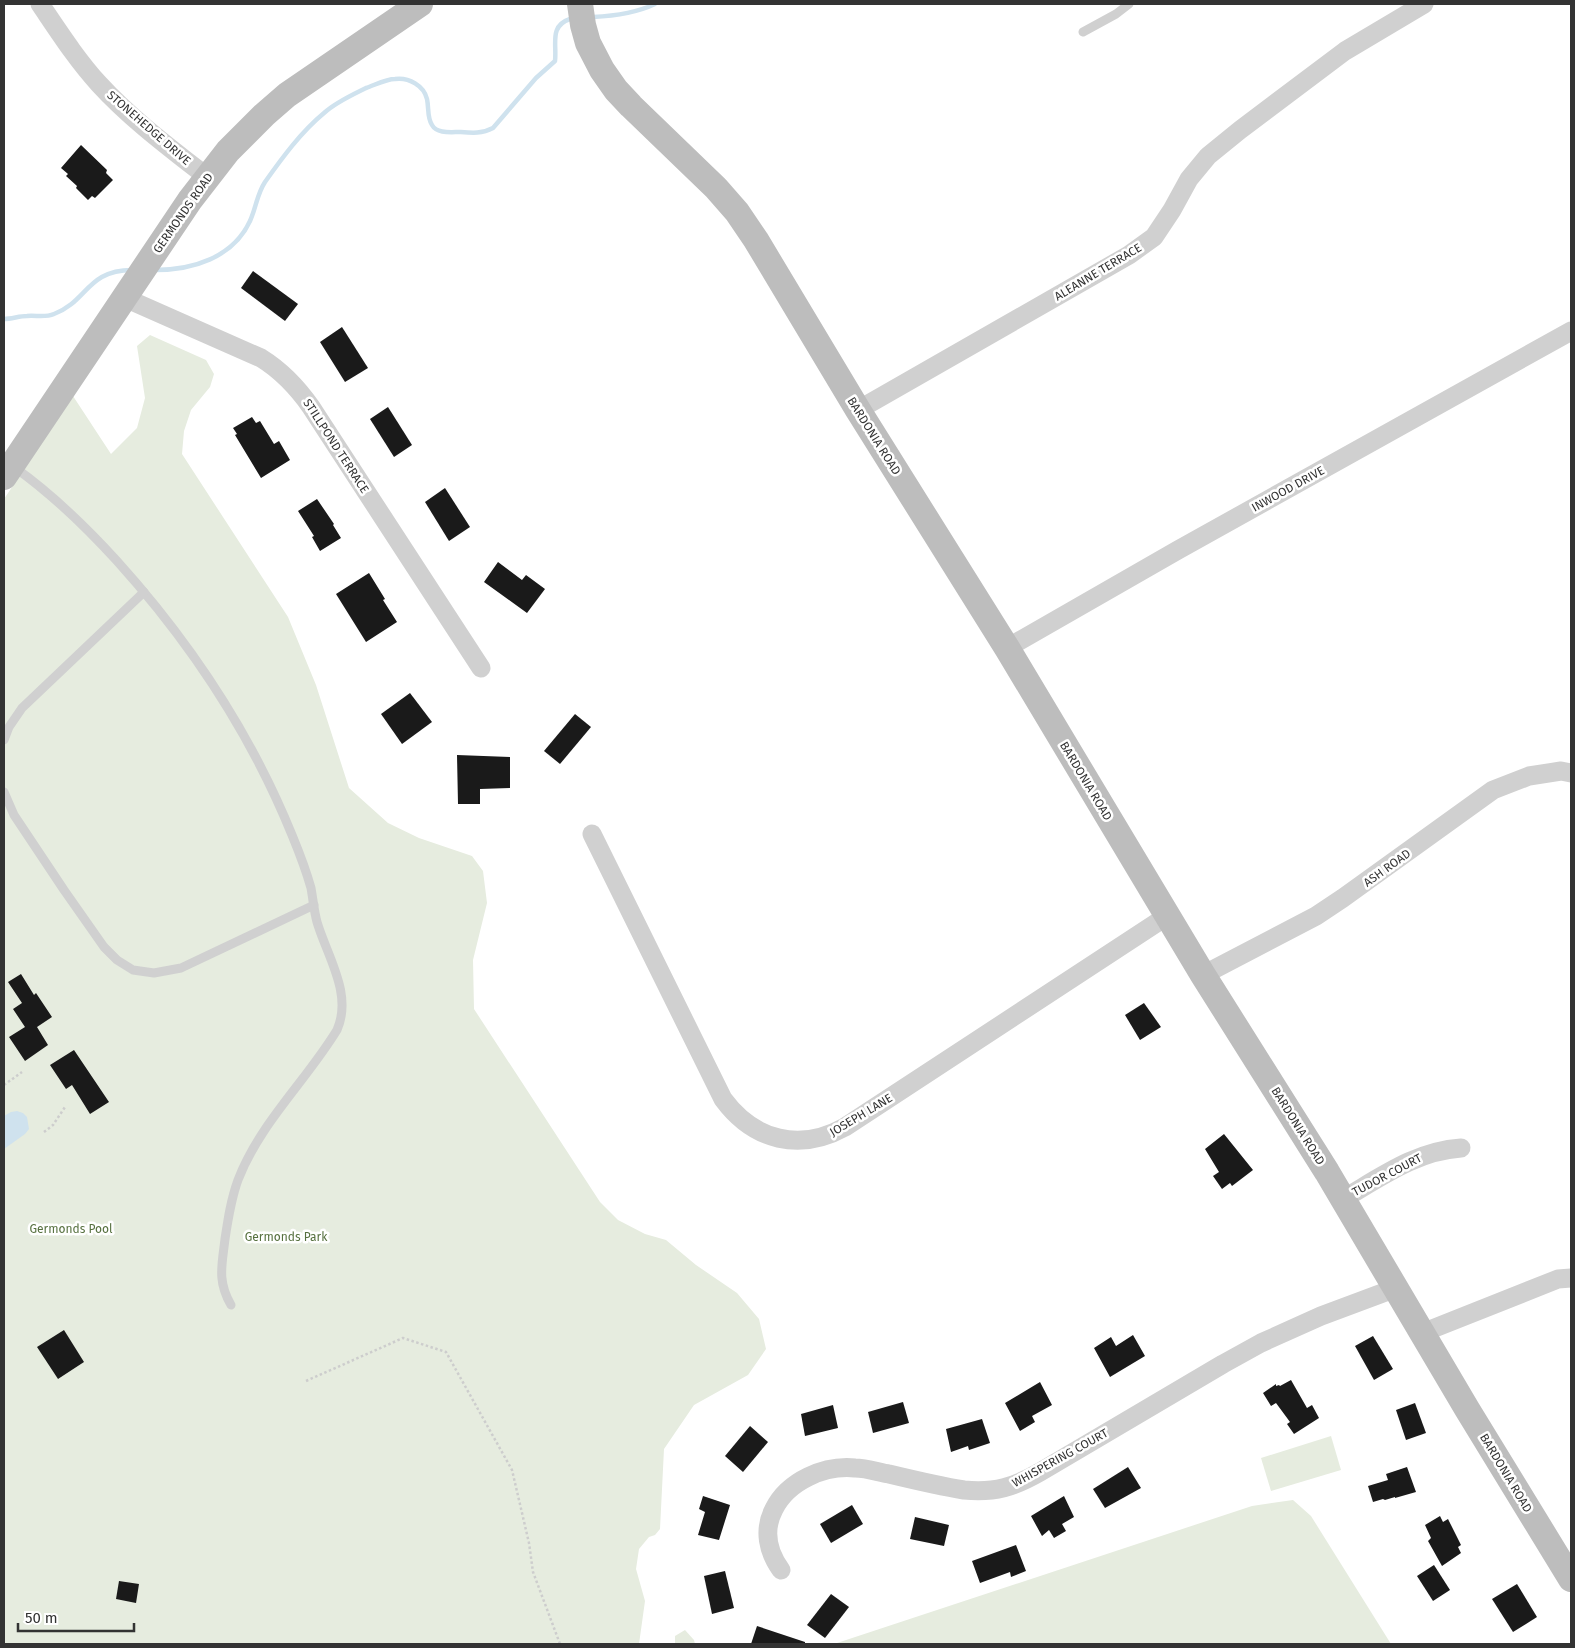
<svg xmlns="http://www.w3.org/2000/svg" width="1575" height="1648" viewBox="0 0 1575 1648" font-family="'Fira Sans',sans-serif">
	<rect width="100%" height="100%" fill="#fff"/>
	<g fill="#e6ecdf">
		<path d="M 150,335 L 206,360 L 214,374 L 210,387 L 191,410 L 184,431 L 182,454 L 288,617 L 316,685 L 349,788 L 388,823 L 419,838 L 472,856 L 483,871 L 487,903 L 473,960 L 474,1009 L 600,1202 L 618,1220 L 645,1234 L 666,1240 L 696,1265 L 737,1293 L 759,1319 L 766,1349 L 748,1375 L 694,1405 L 664,1449 L 660,1529 L 655,1535 L 649,1537 L 639,1549 L 636,1569 L 645,1601 L 639,1644 L 4,1644 L 4,499 L 73,396 L 111,454 L 137,428 L 145,398 L 137,346 Z"/>
		<path d="M 1331,1436 L 1341,1470 L 1271,1491 L 1261,1458 Z"/>
		<path d="M 1293,1500 L 1311,1516 L 1391,1644 L 834,1644 L 1252,1506 Z"/>
		<path d="M 685,1630 L 694,1640 L 695,1644 L 675,1644 L 675,1636 Z"/>
	</g>
	<path fill="#cfe2ee" d="M 17,1111 L 23,1113 L 27,1117 L 29,1129 L 25,1134 L 4,1149 L 4,1116 L 11,1112 Z"/>
	<g fill="none" stroke-linecap="round" stroke-linejoin="round">
		<g stroke="#cfe2ee" stroke-width="4.5">
			<path d="M 593,17 C 614,16 636,13 655,4"/>
			<path d="M 155,270 C 192,270 233,258 250,221 C 256,208 257,194 265,182 C 282,158 301,132 324,113 C 336,102 352,95 366,88 C 375,85 386,79 395,79 C 409,77 424,86 427,99 C 429,108 427,118 432,125 C 437,134 451,132 460,132 C 472,133 482,134 493,128 L 536,78 L 555,61 C 557,44 549,26 570,19"/>
			<path d="M 4,319 C 12,319 19,316 27,316 C 36,315 45,318 54,314 C 87,302 87,270 132,270"/>
		</g>
	</g>
	<g fill="#1a1a1a">
		<path d="M 81,145 L 107,170 L 106,173 L 113,180 L 95,198 L 92,196 L 88,200 L 76,188 L 77,186 L 66,176 L 68,174 L 61,168 Z"/>
		<path d="M 253,271 L 298,304 L 285,321 L 241,288 Z"/>
		<path d="M 342,327 L 368,368 L 345,382 L 320,342 Z"/>
		<path d="M 388,407 L 412,445 L 394,457 L 370,419 Z"/>
		<path d="M 252,417 L 256,423 L 260,421 L 274,444 L 279,441 L 290,460 L 261,478 L 235,435 L 237,434 L 233,428 Z"/>
		<path d="M 445,488 L 470,527 L 449,541 L 425,502 Z"/>
		<path d="M 317,499 L 334,524 L 333,525 L 341,538 L 320,551 L 312,537 L 314,536 L 298,511 Z"/>
		<path d="M 498,562 L 522,580 L 526,575 L 545,589 L 527,613 L 484,582 Z"/>
		<path d="M 369,573 L 385,599 L 383,600 L 397,622 L 366,642 L 336,594 Z"/>
		<path d="M 410,693 L 432,722 L 402,744 L 381,714 Z"/>
		<path d="M 575,714 L 591,727 L 560,764 L 544,751 Z"/>
		<path d="M 457,755 L 510,757 L 510,788 L 480,789 L 480,804 L 458,804 Z"/>
		<path d="M 21,974 L 34,995 L 36,993 L 52,1017 L 37,1027 L 48,1045 L 25,1061 L 9,1037 L 25,1027 L 13,1009 L 22,1003 L 8,982 Z"/>
		<path d="M 1144,1003 L 1161,1027 L 1140,1040 L 1125,1015 Z"/>
		<path d="M 74,1050 L 109,1102 L 90,1114 L 72,1085 L 66,1089 L 50,1065 Z"/>
		<path d="M 1224,1134 L 1253,1170 L 1232,1186 L 1230,1183 L 1222,1189 L 1213,1176 L 1219,1172 L 1205,1149 Z"/>
		<path d="M 64,1330 L 84,1362 L 58,1379 L 37,1347 Z"/>
		<path d="M 1133,1335 L 1145,1356 L 1110,1377 L 1094,1348 L 1111,1337 L 1116,1346 Z"/>
		<path d="M 1373,1336 L 1393,1369 L 1374,1380 L 1355,1346 Z"/>
		<path d="M 1291,1380 L 1307,1408 L 1312,1405 L 1319,1418 L 1294,1434 L 1287,1424 L 1290,1422 L 1276,1403 L 1271,1406 L 1263,1393 L 1276,1384 L 1276,1386 L 1279,1385 L 1280,1386 Z"/>
		<path d="M 1040,1382 L 1052,1405 L 1032,1416 L 1035,1422 L 1020,1431 L 1005,1403 Z"/>
		<path d="M 903,1402 L 909,1423 L 873,1433 L 868,1412 Z"/>
		<path d="M 1415,1403 L 1426,1433 L 1406,1440 L 1396,1410 Z"/>
		<path d="M 833,1405 L 838,1428 L 805,1436 L 801,1414 Z"/>
		<path d="M 982,1419 L 990,1443 L 969,1450 L 968,1446 L 951,1452 L 946,1429 Z"/>
		<path d="M 750,1426 L 768,1442 L 743,1472 L 725,1456 Z"/>
		<path d="M 1128,1467 L 1141,1488 L 1105,1508 L 1093,1489 Z"/>
		<path d="M 1407,1467 L 1416,1492 L 1395,1498 L 1395,1497 L 1385,1500 L 1383,1499 L 1373,1502 L 1368,1486 L 1388,1480 L 1386,1474 Z"/>
		<path d="M 703,1496 L 730,1505 L 719,1540 L 698,1535 L 705,1512 L 699,1509 Z"/>
		<path d="M 1064,1496 L 1074,1517 L 1062,1524 L 1066,1531 L 1054,1538 L 1049,1530 L 1042,1536 L 1031,1516 Z"/>
		<path d="M 852,1505 L 863,1524 L 831,1543 L 820,1524 Z"/>
		<path d="M 1440,1516 L 1443,1522 L 1448,1519 L 1461,1545 L 1458,1547 L 1461,1553 L 1442,1566 L 1428,1541 L 1431,1538 L 1425,1525 Z"/>
		<path d="M 915,1517 L 949,1525 L 944,1546 L 910,1539 Z"/>
		<path d="M 1016,1545 L 1026,1571 L 1011,1577 L 1010,1572 L 980,1583 L 972,1561 Z"/>
		<path d="M 1434,1565 L 1450,1590 L 1433,1601 L 1417,1576 Z"/>
		<path d="M 725,1571 L 734,1608 L 712,1614 L 704,1576 Z"/>
		<path d="M 119,1581 L 139,1584 L 136,1603 L 116,1599 Z"/>
		<path d="M 1517,1584 L 1537,1617 L 1513,1632 L 1492,1599 Z"/>
		<path d="M 831,1594 L 849,1607 L 825,1638 L 807,1625 Z"/>
		<path d="M 757,1626 L 805,1642 L 805,1644 L 751,1644 Z"/>
	</g>
	<g fill="none" stroke-linecap="round" stroke-linejoin="round">
		<g stroke="#cdcdcd" stroke-width="2.5" stroke-dasharray="2.5 2.5" stroke-linecap="butt">
			<path d="M 4,1085 L 22,1072"/>
			<path d="M 44,1132 L 53,1125 L 65,1107"/>
			<path d="M 306,1381 L 403,1338 L 446,1352 L 512,1470 L 529,1543 L 533,1572 L 560,1644"/>
		</g>
		<g stroke="#d0d0d0" stroke-width="9">
			<path d="M 1083,32 L 1116,14 L 1129,4"/>
			<path d="M 14,467 C 52,494 86,527 117,561 C 190,642 251,734 292,835 C 299,852 306,870 311,888 C 313,899 314,911 317,922 C 327,956 353,994 337,1030 C 306,1081 260,1123 238,1180 C 231,1199 228,1219 225,1239 C 222,1265 217,1281 231,1305"/>
			<path d="M 4,740 L 9,727 L 22,708 L 144,592"/>
			<path d="M 4,792 L 14,815 L 64,890 L 104,947 L 117,960 L 133,970 L 154,973 L 181,968 L 314,905"/>
		</g>
		<g stroke="#d0d0d0" stroke-width="19">
			<path d="M 40,4 C 59,32 77,60 99,84 C 131,119 170,148 207,177"/>
			<path d="M 125,298 L 261,358 C 282,371 297,387 311,407 L 481,668"/>
			<path d="M 858,410 L 1129,255 L 1154,237 L 1172,210 L 1189,179 L 1208,156 L 1240,130 L 1345,51 L 1424,4"/>
			<path d="M 1007,648 L 1178,550 L 1571,331"/>
			<path d="M 592,834 L 723,1099 C 754,1141 800,1152 845,1127 L 1167,916"/>
			<path d="M 1203,975 L 1316,916 L 1343,898 L 1493,790 L 1529,776 L 1561,771 L 1571,773"/>
			<path d="M 1343,1199 C 1381,1177 1416,1151 1461,1148"/>
			<path d="M 1422,1333 L 1558,1279 L 1571,1278"/>
			<path d="M 781,1570 C 768,1552 763,1530 774,1509 C 788,1481 824,1465 855,1468 C 866,1468 878,1472 889,1474 C 914,1480 939,1486 964,1490 C 995,1493 1014,1487 1040,1472 L 1223,1364 L 1261,1343 L 1321,1316 L 1396,1288"/>
		</g>
		<g stroke="#bdbdbd" stroke-width="26">
			<path d="M 580,4 L 583,25 L 588,43 L 602,70 L 616,90 L 631,106 L 716,188 L 737,212 L 756,240 L 858,410 L 1007,648 L 1203,975 L 1327,1172 L 1467,1409 L 1571,1579"/>
			<path d="M 4,477 L 190,200 L 228,151 L 264,115 L 287,95 L 420,4"/>
		</g>
	</g>
	<g text-anchor="middle" stroke-width="5" stroke-linejoin="round" paint-order="stroke">
		<g font-size="12" fill="#333" stroke="#fff">
			<text transform="translate(149 128) rotate(41)" y="4">STONEHEDGE DRIVE</text>
			<text transform="translate(183 213) rotate(-55)" y="4">GERMONDS ROAD</text>
			<text transform="translate(1098 272) rotate(-31)" y="4">ALEANNE TERRACE</text>
			<text transform="translate(874 436) rotate(58)" y="4">BARDONIA ROAD</text>
			<text transform="translate(336 446) rotate(57)" y="4">STILLPOND TERRACE</text>
			<text transform="translate(1288 489) rotate(-29)" y="4">INWOOD DRIVE</text>
			<text transform="translate(1086 781) rotate(59)" y="4">BARDONIA ROAD</text>
			<text transform="translate(1387 868) rotate(-36)" y="4">ASH ROAD</text>
			<text transform="translate(861 1115) rotate(-31)" y="4">JOSEPH LANE</text>
			<text transform="translate(1298 1126) rotate(58)" y="4">BARDONIA ROAD</text>
			<text transform="translate(1387 1175) rotate(-28)" y="4">TUDOR COURT</text>
			<text transform="translate(1060 1458) rotate(-29)" y="4">WHISPERING COURT</text>
			<text transform="translate(1506 1473) rotate(59)" y="4">BARDONIA ROAD</text>
		</g>
		<g font-size="12" fill="#56703f" stroke="#fff">
			<text x="71" y="1233">Germonds Pool</text>
			<text x="286" y="1241">Germonds Park</text>
		</g>
	</g>
	<rect width="1575" height="1648" fill="none" stroke="#333333" stroke-width="10"/>
	<path d="M18 1623v8h116v-8" fill="none" stroke="#333333" stroke-width="2.5"/>
	<text x="25" y="1623" font-size="15" fill="#333333" stroke="#ffffff" stroke-width="4" paint-order="stroke">50 m</text>
</svg>
